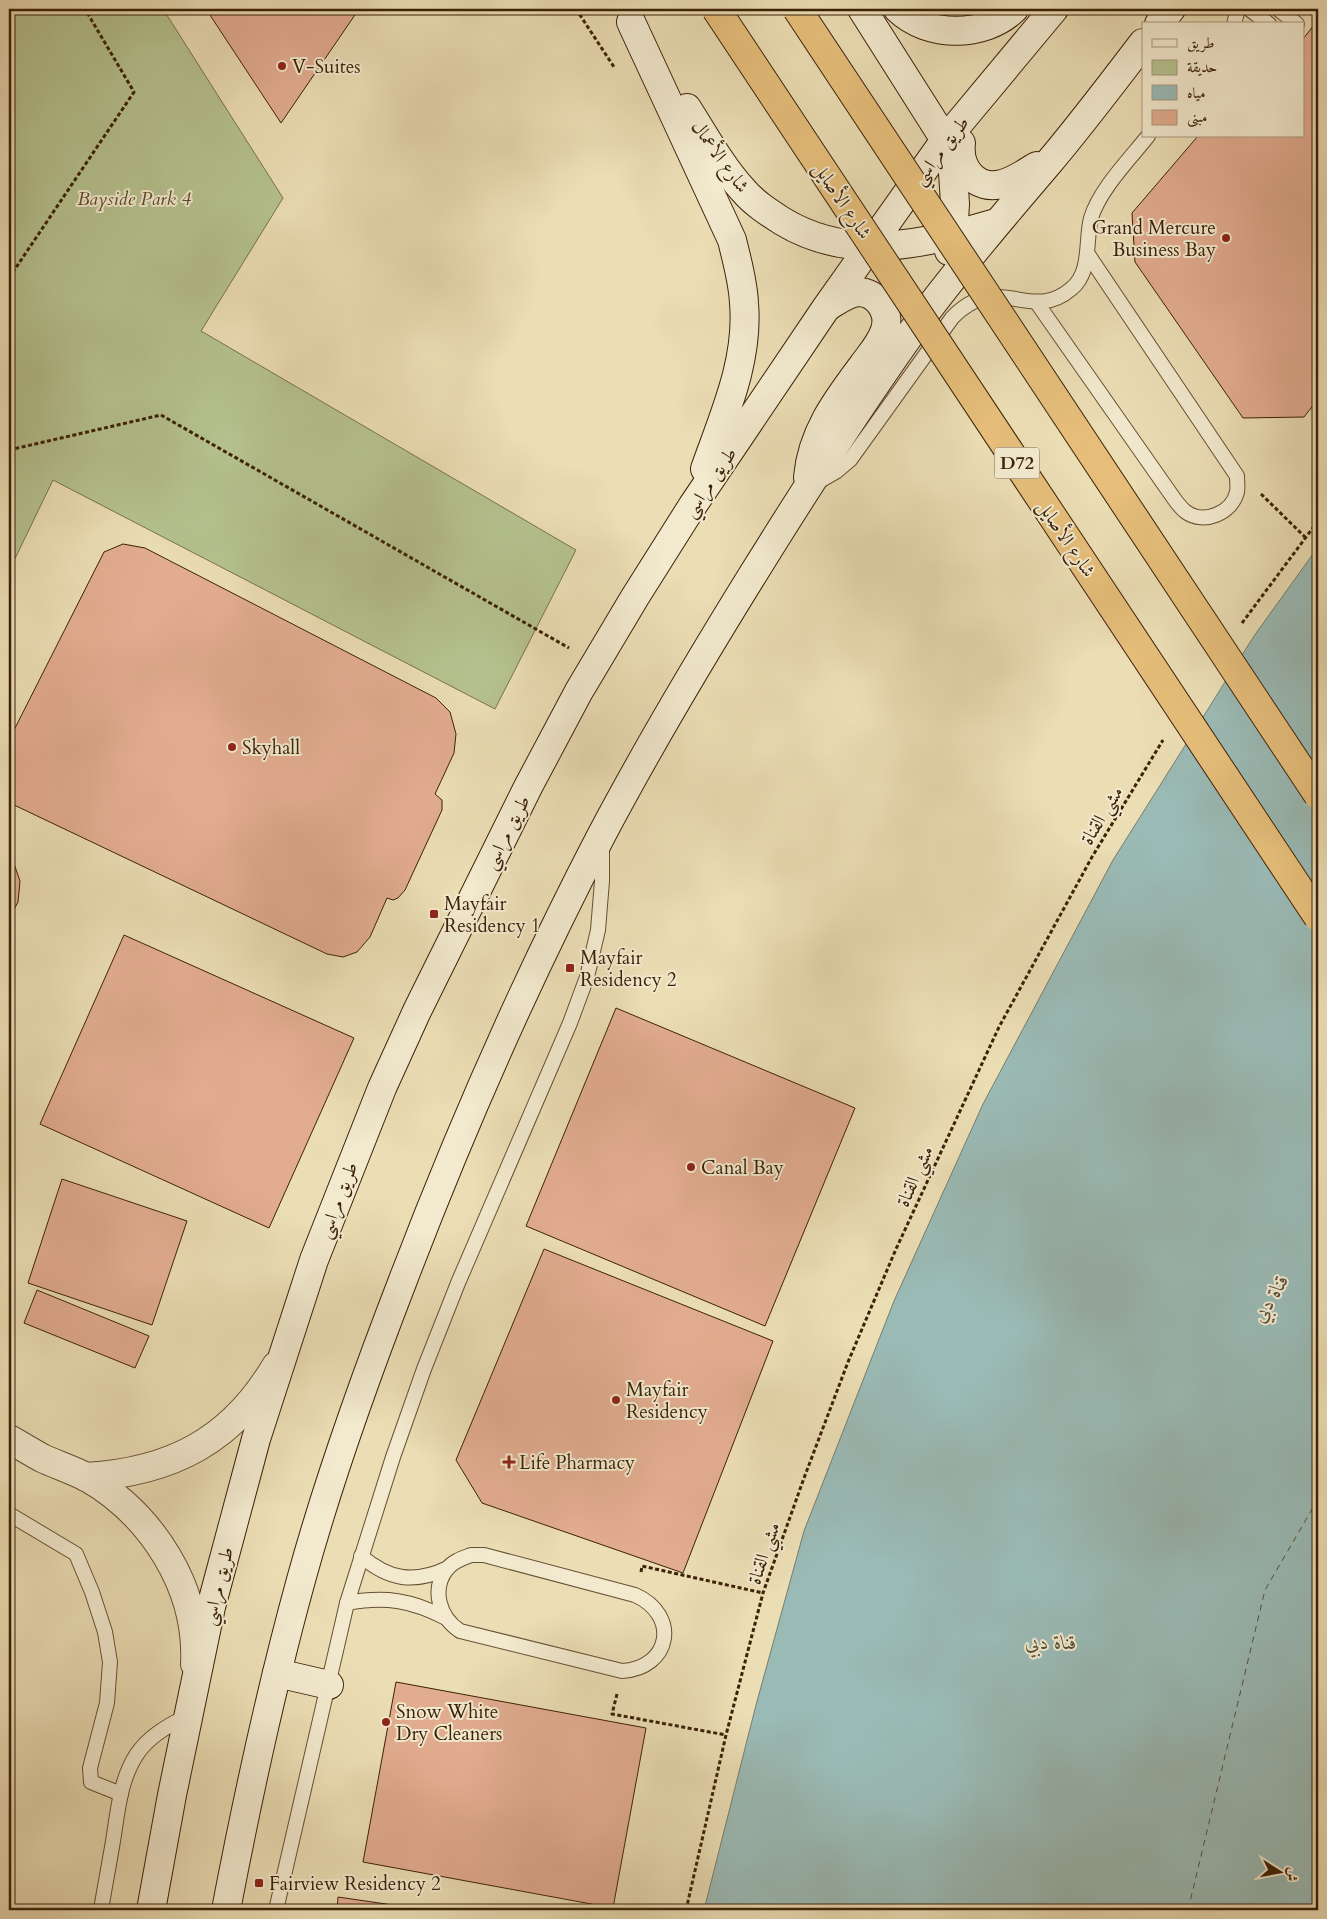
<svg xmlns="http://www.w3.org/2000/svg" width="1327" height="1919" viewBox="0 0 1327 1919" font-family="Cardo,Amiri,serif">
	<rect width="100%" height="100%" fill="#ebddb4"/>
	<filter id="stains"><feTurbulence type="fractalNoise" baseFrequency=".004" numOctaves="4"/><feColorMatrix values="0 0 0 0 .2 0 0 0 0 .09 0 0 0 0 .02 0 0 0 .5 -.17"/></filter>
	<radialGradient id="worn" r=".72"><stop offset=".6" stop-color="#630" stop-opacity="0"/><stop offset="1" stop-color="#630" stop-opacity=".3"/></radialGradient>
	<path fill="#b5c28f" stroke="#78724b" d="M 9,9 L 163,9 L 283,198 L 201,331 L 576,550 L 495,709 L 53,480 L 9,571 Z"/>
	<path fill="#9abab5" stroke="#747d6f" d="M 1318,547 L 1318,1910 L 704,1910 L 756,1705 L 804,1531 L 894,1301 L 983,1104 L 1113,860 L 1254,636 Z"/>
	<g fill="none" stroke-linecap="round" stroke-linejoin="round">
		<path stroke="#584f3b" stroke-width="1" stroke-dasharray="6 5" stroke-linecap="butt" d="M 1188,1910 L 1265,1590 L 1318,1499"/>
	</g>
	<g fill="#e2ac90" stroke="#3b2107">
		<path d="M 206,9 L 359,9 L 281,123 Z"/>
		<path d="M 1314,25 L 1318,29 L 1318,399 L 1304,417 L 1243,418 L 1135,262 L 1132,213 L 1198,136 L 1303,136 L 1303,39 Z"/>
		<path d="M 123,544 L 145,548 L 436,698 L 450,712 L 456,734 L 454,753 L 435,794 L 442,800 L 442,810 L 405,890 L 398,898 L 393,900 L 387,898 L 370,937 L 357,952 L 343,957 L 327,954 L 12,804 L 9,801 L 9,740 L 104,552 Z"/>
		<path d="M 9,857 L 13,861 L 20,881 L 18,902 L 9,919 Z"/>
		<path d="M 124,935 L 354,1038 L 269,1228 L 40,1124 Z"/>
		<path d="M 616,1008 L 855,1108 L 765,1326 L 526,1226 Z"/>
		<path d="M 62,1179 L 187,1221 L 152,1325 L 28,1283 Z"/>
		<path d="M 544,1249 L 773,1341 L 683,1573 L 482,1503 L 456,1460 Z"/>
		<path d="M 37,1290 L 149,1336 L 135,1368 L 24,1323 Z"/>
		<path d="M 396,1682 L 646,1728 L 613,1908 L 363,1862 Z"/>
		<path d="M 338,1897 L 427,1910 L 337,1910 Z"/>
	</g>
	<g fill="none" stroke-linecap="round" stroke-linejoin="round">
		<g stroke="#675032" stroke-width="16">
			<g id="lane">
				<path d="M 1249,9 L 1269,24"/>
				<path d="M 1278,9 L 1297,24"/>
				<path d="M 1234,24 L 1238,9"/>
				<path d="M 1037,303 L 1175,500 C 1178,504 1182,509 1186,512 C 1204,525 1232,513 1237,492 C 1238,487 1237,481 1237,476 L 1087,253"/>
				<path d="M 818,482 L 837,471 L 850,460 L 952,318 C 998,270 1030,324 1071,289 C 1092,272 1085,242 1091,218 C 1100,189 1129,160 1148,136"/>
				<path d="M 9,1514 L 76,1554 L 92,1592 L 105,1632 L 110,1662 L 107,1703 L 90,1768 L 91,1782 L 121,1794"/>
				<path d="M 471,1555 L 484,1555 L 635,1595 C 680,1615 671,1668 622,1671 L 460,1631 C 439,1617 431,1589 447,1569 C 453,1561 463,1558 471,1555 Z"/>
				<path d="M 361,1556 C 389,1580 414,1584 448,1568"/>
				<path d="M 347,1603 C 385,1596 411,1600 446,1618"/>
				<path d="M 101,1910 C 105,1885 110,1860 114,1835 C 118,1808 121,1778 137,1754 C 149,1736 168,1725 188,1716"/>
				<path d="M 276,1910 L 347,1603 L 393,1457 L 424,1369 L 458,1283 L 570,1023 L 587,977 L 598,930 L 602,881 L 602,845"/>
			</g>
		</g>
		<g stroke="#675032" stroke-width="30">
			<g id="street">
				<path d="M 9,1439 C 20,1445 31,1452 42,1458 C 57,1465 73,1470 88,1478 C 152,1515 199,1588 195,1664"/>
				<path d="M 86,1477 C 171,1472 232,1441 276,1366"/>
			</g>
		</g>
		<g stroke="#3b2107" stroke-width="30">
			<g id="secondary">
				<path d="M 862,9 L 945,140 L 953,172 L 955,204 L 953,236 L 949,251"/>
				<path d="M 898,9 C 928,38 984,38 1014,9"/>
				<path d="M 631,22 L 732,240 C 737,261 743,281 744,303 C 749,361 724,415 705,469"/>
				<path d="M 1159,24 L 1171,9"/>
				<path d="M 687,108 C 705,136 721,166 743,190 C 754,203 768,212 782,221 C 851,263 924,244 996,223"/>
				<path d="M 961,143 C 958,168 976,191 1002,184 C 1015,181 1026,172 1037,166"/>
				<path d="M 808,477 C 812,432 837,400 863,365 C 871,354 881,343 885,330 C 891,312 877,292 858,292 C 847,293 837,301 827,307"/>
				<path d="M 277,1673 L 329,1685"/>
				<path d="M 151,1910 L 172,1795 L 211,1607 L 256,1439 L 314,1260 L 382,1088 L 417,1011 L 528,787 L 579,691 L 635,597 L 693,505 L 826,308 L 945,140 L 1054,9"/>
				<path d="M 226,1910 C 247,1800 271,1689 301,1580 C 329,1478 365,1378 403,1280 C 461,1128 526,980 601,836 C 649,745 701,658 755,571 C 809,484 864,398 924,315 C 964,261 1008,211 1051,160 C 1083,122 1113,82 1143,43"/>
			</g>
		</g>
		<g stroke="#3b2107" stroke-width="3" stroke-dasharray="4 2.5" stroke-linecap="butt">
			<path d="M 576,9 L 614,67"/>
			<path d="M 9,278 L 134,92 L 85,9"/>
			<path d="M 9,450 L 161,415 L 569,648"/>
			<path d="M 1261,494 L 1305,537"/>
			<path d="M 1242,623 L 1318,521"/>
			<path d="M 641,1572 L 642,1566 L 763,1593"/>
			<path d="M 617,1694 L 612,1714 L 726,1735"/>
			<path d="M 686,1910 L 726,1735 L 763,1593 L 804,1478 L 848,1362 L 896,1249 L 999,1027 L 1092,857 L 1163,740"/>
		</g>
		<use href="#lane" stroke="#f2e9ce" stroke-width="14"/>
		<use href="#street" stroke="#f2e9ce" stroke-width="28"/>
		<use href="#secondary" stroke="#f2e9ce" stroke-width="28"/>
		<g stroke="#3b2107" stroke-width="30" stroke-linecap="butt">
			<g id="primary-bridge">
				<path d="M 716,9 L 1318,917"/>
				<path d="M 797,9 L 1318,795"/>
			</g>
		</g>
		<use href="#primary-bridge" stroke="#e6be7a" stroke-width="28"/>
	</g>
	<g fill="#8f2418" stroke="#f2e9ce" stroke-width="2">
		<circle cx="282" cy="66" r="5"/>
		<circle cx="1226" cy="238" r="5"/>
		<circle cx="232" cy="747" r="5"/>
		<rect x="429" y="909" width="10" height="10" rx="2.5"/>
		<rect x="565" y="963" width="10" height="10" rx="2.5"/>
		<circle cx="691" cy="1167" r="5"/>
		<circle cx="616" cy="1400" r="5"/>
		<path d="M506.5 1454.5h5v5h5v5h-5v5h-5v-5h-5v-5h5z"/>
		<circle cx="386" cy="1722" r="5"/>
		<rect x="254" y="1878" width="10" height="10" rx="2.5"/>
	</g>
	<g text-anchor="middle" stroke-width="4" stroke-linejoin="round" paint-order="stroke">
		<rect fill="#f2e9ce" stroke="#725d43" stroke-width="1" x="994.5" y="447.5" width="45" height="31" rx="4"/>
		<g font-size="18" font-weight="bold" fill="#3b2107">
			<text x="1017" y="469">D72</text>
		</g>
		<g font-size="19" fill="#3b2107" stroke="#f2e9ce" text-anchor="start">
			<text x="292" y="73">V-Suites</text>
			<text x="1216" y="234" text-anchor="end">Grand Mercure<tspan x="1216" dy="22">Business Bay</tspan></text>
			<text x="242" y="754">Skyhall</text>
			<text x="444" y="910">Mayfair<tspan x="444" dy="22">Residency 1</tspan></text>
			<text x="580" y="964">Mayfair<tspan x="580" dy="22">Residency 2</tspan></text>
			<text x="701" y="1174">Canal Bay</text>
			<text x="626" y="1396">Mayfair<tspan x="626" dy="22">Residency</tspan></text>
			<text x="519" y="1469">Life Pharmacy</text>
			<text x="396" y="1718">Snow White<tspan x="396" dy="22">Dry Cleaners</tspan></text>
			<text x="269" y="1890">Fairview Residency 2</text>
		</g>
		<g font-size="19" fill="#3b2107" stroke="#f2e9ce">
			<text transform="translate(940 150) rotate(-53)" y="7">طريق مراسي</text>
			<text transform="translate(721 156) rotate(54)" y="7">شارع الأعمال</text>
			<text transform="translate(843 200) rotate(56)" y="7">شارع الأصايل</text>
			<text transform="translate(709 482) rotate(-56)" y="7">طريق مراسي</text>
			<text transform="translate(1067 538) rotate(56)" y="7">شارع الأصايل</text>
			<text transform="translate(1101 815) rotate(-59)" y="7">مشي القناة</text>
			<text transform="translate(506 832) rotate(-63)" y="7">طريق مراسي</text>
			<text transform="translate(914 1176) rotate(-66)" y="7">مشي القناة</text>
			<text transform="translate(337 1200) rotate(-69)" y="7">طريق مراسي</text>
			<text transform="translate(763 1553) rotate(-71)" y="7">مشي القناة</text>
			<text transform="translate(217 1586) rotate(-76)" y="7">طريق مراسي</text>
		</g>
		<g font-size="19" font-style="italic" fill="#5a4929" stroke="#f2e9ce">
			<text x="134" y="205">Bayside Park 4</text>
		</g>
		<g font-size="20" font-style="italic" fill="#584f3b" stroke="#f2e9ce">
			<text transform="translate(1270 1298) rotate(-59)" y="7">قناة دبي</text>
			<text x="1051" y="1649">قناة دبي</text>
		</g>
	</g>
	<rect width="1327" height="1919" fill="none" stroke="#ebddb4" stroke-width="30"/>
	<rect x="10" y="10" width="1307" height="1899" fill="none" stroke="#3b2107" stroke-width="2.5"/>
	<rect x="15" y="15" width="1297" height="1889" fill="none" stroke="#3b2107"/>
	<rect x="1142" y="22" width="162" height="115" fill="#f2e9ce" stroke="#a9997e"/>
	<rect x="1152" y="39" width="25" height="8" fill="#f2e9ce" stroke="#a9997e"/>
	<text x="1187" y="48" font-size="15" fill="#3b2107">طريق</text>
	<rect x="1152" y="60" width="25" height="15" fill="#b5c28f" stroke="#a9997e"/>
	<text x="1187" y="72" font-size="15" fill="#3b2107">حديقة</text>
	<rect x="1152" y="85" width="25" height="15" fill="#9abab5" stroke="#a9997e"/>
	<text x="1187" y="98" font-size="15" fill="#3b2107">مياه</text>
	<rect x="1152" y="110" width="25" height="15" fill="#e2ac90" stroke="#a9997e"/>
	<text x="1187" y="122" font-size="15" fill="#3b2107">مبنى</text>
	<g transform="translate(1280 1872) rotate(101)" stroke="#f2e9ce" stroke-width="4" paint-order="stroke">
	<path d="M0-4L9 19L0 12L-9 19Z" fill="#3b2107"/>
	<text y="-8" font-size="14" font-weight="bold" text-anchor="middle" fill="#3b2107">ش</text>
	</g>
	<rect width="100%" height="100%" filter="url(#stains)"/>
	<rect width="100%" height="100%" fill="url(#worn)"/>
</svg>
